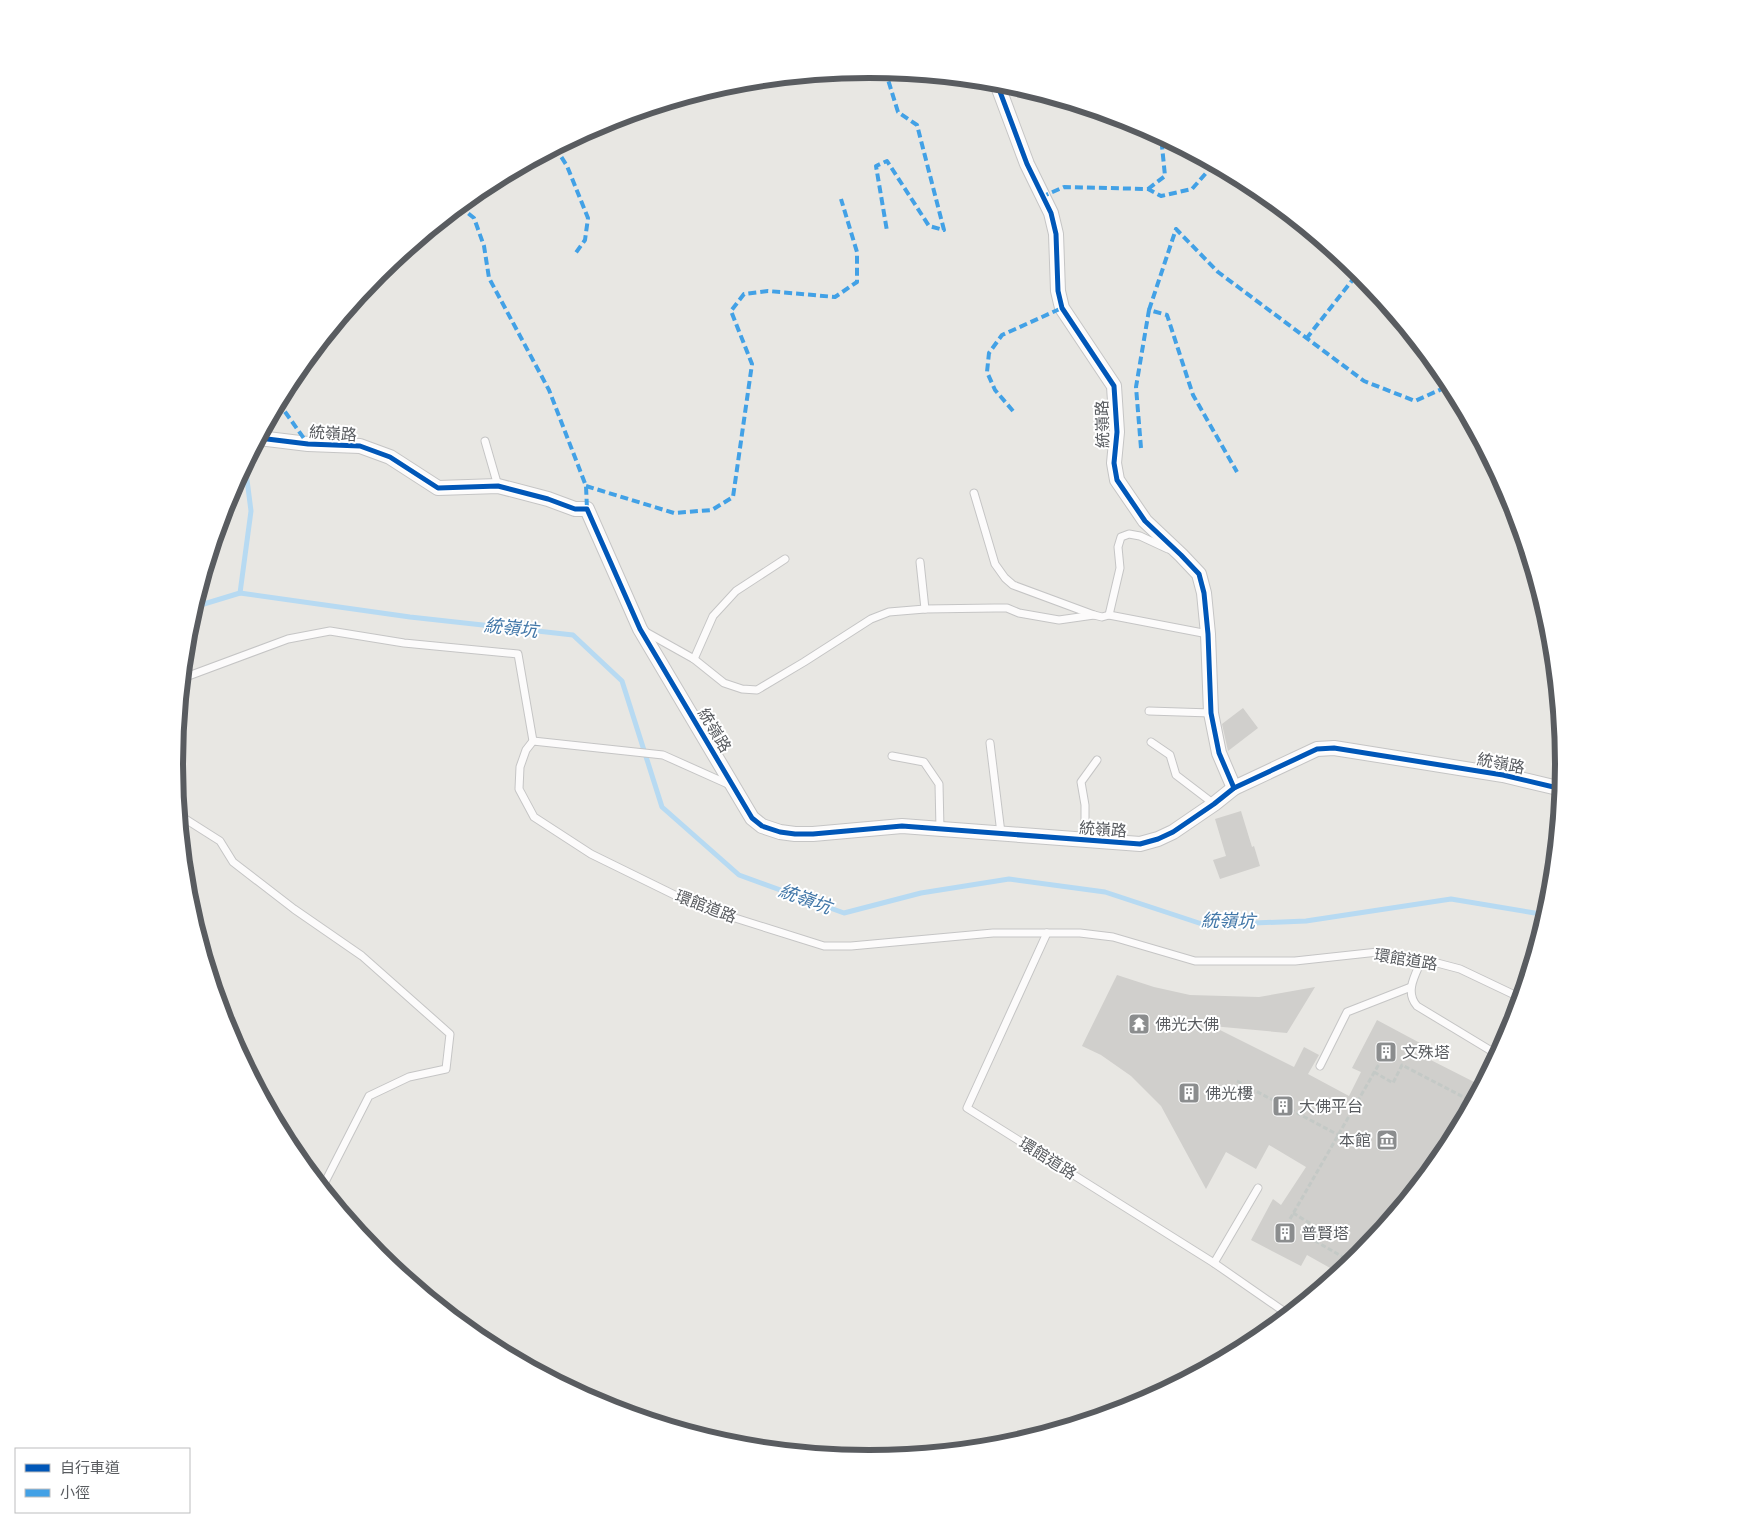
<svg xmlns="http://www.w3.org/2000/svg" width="1739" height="1528" viewBox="0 0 1739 1528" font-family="'Public Sans','Noto Sans TC',sans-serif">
	<rect width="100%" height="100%" fill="#e8e7e3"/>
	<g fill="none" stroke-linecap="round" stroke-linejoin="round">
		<g stroke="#b7daf2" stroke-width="5">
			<path d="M 240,593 L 251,511 L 245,464"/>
			<path d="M 194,607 L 240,593 L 410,617 L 573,635 L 622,681 L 662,807 L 739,875 L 844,913 L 921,893 L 1009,879 L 1105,892 L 1205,925 L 1306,921 L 1451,899 L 1547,915"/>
		</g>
	</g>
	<g fill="#d0cfcc">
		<path d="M 1243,708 L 1258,728 L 1228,751 L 1222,724 Z"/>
		<path d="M 1241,811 L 1252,847 L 1254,846 L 1260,866 L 1220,879 L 1213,860 L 1226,856 L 1215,819 Z"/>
		<path d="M 1117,975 L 1154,987 L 1190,995 L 1259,997 L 1315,987 L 1287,1033 L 1212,1026 L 1294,1067 L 1304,1047 L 1319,1055 L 1308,1074 L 1349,1096 L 1361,1072 L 1352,1068 L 1377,1020 L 1420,1043 L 1415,1052 L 1482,1086 L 1447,1150 L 1361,1256 L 1339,1273 L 1307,1255 L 1301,1266 L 1251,1240 L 1273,1199 L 1281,1205 L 1306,1167 L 1269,1145 L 1256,1169 L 1226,1152 L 1206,1189 L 1161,1106 L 1131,1076 L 1101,1055 L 1082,1046 Z"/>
	</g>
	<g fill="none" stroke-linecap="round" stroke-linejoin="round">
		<g stroke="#c5c5c5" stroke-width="9">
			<g id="lane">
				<path d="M 485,441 L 498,486"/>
				<path d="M 974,493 L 995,564 L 1005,578 L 1013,585 L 1094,615 L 1102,617 L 1109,615 L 1120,568 L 1118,547 L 1121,537 L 1129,534 L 1140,536 L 1168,549"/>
				<path d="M 920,562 L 925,609"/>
				<path d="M 1109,615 L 1208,634"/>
				<path d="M 644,631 L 694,659 L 724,683 L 742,689 L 757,690 L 804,662 L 871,619 L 889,612 L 925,609 L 995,608 L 1007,608 L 1019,613 L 1059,620 L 1094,615"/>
				<path d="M 694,659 L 713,616 L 736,591 L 785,559"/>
				<path d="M 183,678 L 288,639 L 330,631 L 404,643 L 518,654 L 533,741"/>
				<path d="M 1149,711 L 1211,713"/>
				<path d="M 1151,742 L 1170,755 L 1176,775 L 1214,804"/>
				<path d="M 990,743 L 1001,833"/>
				<path d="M 892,756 L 924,762 L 939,784 L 940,829"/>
				<path d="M 730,785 L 663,755 L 533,741 L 526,750 L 520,767 L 519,789 L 534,817 L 591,854 L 697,906 L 824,946 L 851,946 L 993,933 L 1080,933 L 1113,937 L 1195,961 L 1295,961 L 1378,952 L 1422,959 L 1460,969 L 1521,998"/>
				<path d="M 179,815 L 220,841 L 233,862 L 294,909 L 362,956 L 450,1034 L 446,1069 L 409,1077 L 369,1096 L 322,1188"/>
				<path d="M 1085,840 L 1085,805 L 1081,782 L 1097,760"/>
				<path d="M 1047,933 L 967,1108 L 1214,1263 L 1289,1315"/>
				<path d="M 1422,959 C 1416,974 1404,991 1417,1006 L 1498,1055"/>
				<path d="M 1320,1066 L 1347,1012 L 1411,987"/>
				<path d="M 1214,1263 L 1258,1188"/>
			</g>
		</g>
		<g stroke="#c5c5c5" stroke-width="16">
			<g id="street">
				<path d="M 996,81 L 1027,164 L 1051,213 L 1056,234 L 1058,291 L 1062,308 L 1114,386 L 1117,432 L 1114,463 L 1117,480 L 1145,521 L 1181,555 L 1199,574 L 1204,593 L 1208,634 L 1211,713 L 1219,753 L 1234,788"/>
				<path d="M 259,438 L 308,444 L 360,446 L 390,457 L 438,488 L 498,486 L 548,499 L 575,509 L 587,509 L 640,629 L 752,818 L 762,826 L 780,832 L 795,834 L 813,834 L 902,826 L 1140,844 L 1158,839 L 1173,832 L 1214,804 L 1234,788 L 1317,749 L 1334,748 L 1503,775 L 1562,789"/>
			</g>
		</g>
		<g stroke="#c4c9c6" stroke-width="3" stroke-dasharray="5 2.5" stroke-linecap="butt">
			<path d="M 1374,1072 L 1393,1083 L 1402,1065 L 1473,1102"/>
			<path d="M 1237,1081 L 1344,1138"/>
			<path d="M 1476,1082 L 1488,1061"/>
			<path d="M 1461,1106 L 1466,1098"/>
			<path d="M 1293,1213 L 1313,1225 L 1307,1236 L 1353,1263"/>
			<path d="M 1290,1219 L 1379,1064"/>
		</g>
		<use href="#lane" stroke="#fcfbfb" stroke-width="7"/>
		<use href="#street" stroke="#fcfbfb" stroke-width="14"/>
		<g stroke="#42a1e6" stroke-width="4" stroke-dasharray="8 4" stroke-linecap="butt">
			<path d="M 885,70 L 898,112 L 917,125 L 944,230 L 929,226 L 887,161 L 876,166 L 887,231"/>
			<path d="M 555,147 L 567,166 L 588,218 L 585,240 L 575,254"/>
			<path d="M 1148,189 L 1165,176 L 1162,146 L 1165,137"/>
			<path d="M 1041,197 L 1064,187 L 1148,189 L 1161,196 L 1192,189 L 1214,164"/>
			<path d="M 459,206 L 474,218 L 484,246 L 489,278 L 549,390 L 586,486 L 587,509"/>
			<path d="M 1149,310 L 1176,229 L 1218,272 L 1364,381 L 1415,401 L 1444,388 L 1449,380"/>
			<path d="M 1306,339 L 1358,273 L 1356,268"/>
			<path d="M 278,402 L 308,444"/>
			<path d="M 1013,411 L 995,390 L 987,372 L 989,353 L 1002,335 L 1062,308"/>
			<path d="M 1141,448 L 1136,387 L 1149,310 L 1167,315 L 1193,395 L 1237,472"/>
			<path d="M 586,486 L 674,513 L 712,510 L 733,497 L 752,364 L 731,311 L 744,294 L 768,291 L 835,297 L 857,282 L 857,252 L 841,199"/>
		</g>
		<g stroke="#fff" stroke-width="8">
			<g id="cycleway">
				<path d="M 996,81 L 1027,164 L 1051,213 L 1056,234 L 1058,291 L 1062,308 L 1114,386 L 1117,432 L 1114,463 L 1117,480 L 1145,521 L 1181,555 L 1199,574 L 1204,593 L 1208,634 L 1211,713 L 1219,753 L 1234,788"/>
				<path d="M 259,438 L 308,444 L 360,446 L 390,457 L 438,488 L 498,486 L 548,499 L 575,509 L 587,509 L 640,629 L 752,818 L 762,826 L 780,832 L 795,834 L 813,834 L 902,826 L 1140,844 L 1158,839 L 1173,832 L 1214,804 L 1234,788 L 1317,749 L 1334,748 L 1503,775 L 1562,789"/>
			</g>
		</g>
		<use href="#cycleway" stroke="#0057b8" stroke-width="5"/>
	</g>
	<defs>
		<g id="temple-square" transform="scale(1.125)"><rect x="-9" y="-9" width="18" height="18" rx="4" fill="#8b8d8e" stroke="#fff"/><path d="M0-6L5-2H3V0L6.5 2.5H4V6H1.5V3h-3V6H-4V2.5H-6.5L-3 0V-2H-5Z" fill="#fff"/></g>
		<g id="building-square" transform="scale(1.125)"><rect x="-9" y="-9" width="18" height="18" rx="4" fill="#8b8d8e" stroke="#fff"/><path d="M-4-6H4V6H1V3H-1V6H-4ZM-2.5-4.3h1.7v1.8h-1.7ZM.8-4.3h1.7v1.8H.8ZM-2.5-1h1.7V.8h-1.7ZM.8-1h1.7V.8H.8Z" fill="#fff"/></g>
		<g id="museum-square" transform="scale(1.125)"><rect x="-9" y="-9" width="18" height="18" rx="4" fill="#8b8d8e" stroke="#fff"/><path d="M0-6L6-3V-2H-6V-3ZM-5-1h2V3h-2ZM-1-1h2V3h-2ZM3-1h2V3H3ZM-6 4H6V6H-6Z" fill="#fff"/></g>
	</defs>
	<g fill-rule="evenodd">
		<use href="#temple-square" x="1139" y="1024"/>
		<use href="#building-square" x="1386" y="1052"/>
		<use href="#building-square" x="1189" y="1093"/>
		<use href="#building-square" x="1283" y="1106"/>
		<use href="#museum-square" x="1387" y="1140"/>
		<use href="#building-square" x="1285" y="1233"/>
	</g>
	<g text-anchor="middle" stroke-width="4" stroke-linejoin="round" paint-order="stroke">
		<g font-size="16" fill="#595c60" stroke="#fff">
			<text transform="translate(1102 424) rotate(-91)" y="6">統嶺路</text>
			<text transform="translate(333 433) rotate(4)" y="6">統嶺路</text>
			<text transform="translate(715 730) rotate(59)" y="6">統嶺路</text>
			<text transform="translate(1501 763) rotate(11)" y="6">統嶺路</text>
			<text transform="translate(1103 829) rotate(4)" y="6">統嶺路</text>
			<text transform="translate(706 906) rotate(21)" y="6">環館道路</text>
			<text transform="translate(1406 959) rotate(9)" y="6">環館道路</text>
			<text transform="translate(1048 1158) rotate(32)" y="6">環館道路</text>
		</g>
		<g font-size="16" fill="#595c60" stroke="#fff" text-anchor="start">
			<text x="1155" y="1030">佛光大佛</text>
			<text x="1402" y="1058">文殊塔</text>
			<text x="1205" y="1099">佛光樓</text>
			<text x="1299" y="1112">大佛平台</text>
			<text x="1371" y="1146" text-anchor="end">本館</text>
			<text x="1301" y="1239">普賢塔</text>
		</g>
		<g font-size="18" font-style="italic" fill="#4277a8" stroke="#fff">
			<text transform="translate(511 628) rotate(6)" y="6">統嶺坑</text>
			<text transform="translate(805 899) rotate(20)" y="6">統嶺坑</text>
			<text transform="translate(1228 921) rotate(1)" y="6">統嶺坑</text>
		</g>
	</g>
	<path d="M0 0H1739V1528H0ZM183 764a686 686 0 1 1 1372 0a686 686 0 1 1-1372 0Z" fill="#fff" fill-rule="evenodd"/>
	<path fill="none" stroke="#595c60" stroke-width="6" d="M183 764a686 686 0 1 1 1372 0a686 686 0 1 1-1372 0Z"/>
	<rect x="15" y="1448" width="175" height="65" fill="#ffffff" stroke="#bdbebf"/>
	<rect x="25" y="1464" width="25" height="8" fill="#0057b8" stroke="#bdbebf"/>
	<text x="60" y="1473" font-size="15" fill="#595c60">自行車道</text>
	<rect x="25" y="1489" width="25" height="8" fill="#42a1e6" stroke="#bdbebf"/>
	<text x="60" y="1498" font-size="15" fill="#595c60">小徑</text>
</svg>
